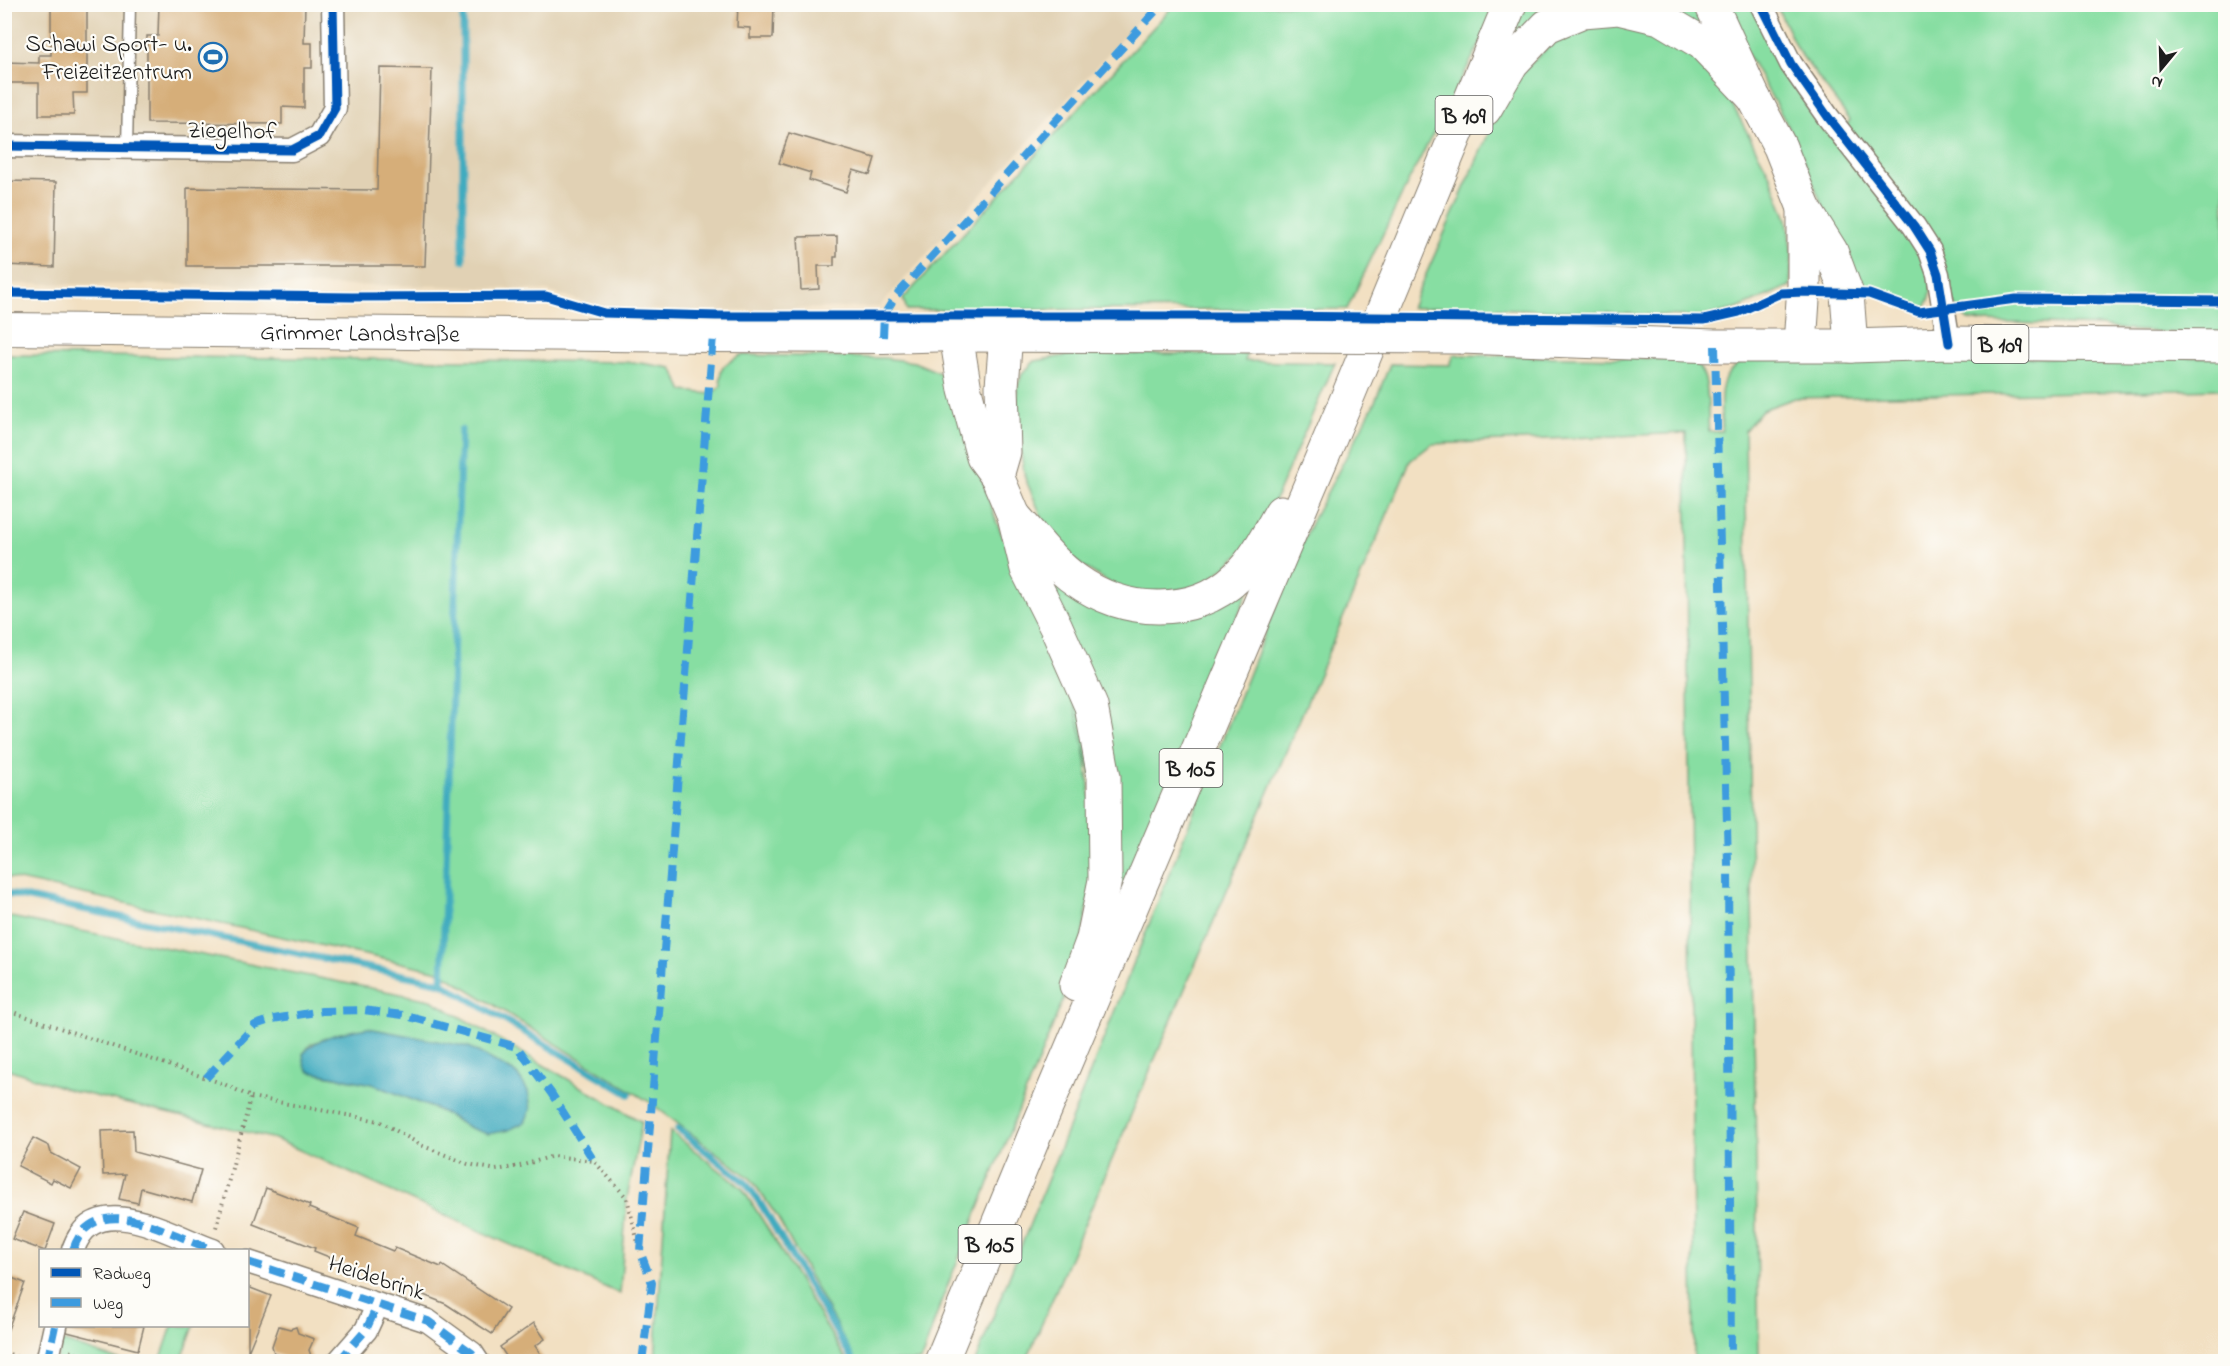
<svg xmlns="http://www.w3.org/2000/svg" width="2230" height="1366" viewBox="0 0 2230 1366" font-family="'Indie Flower',sans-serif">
	<rect width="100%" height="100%" fill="#fdfcf7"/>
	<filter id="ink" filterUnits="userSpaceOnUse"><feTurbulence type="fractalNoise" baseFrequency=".0167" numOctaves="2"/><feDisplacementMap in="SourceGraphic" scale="12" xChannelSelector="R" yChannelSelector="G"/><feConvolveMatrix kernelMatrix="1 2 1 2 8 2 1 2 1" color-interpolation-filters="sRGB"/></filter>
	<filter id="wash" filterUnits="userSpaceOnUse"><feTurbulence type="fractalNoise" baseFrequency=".008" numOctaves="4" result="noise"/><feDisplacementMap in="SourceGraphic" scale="24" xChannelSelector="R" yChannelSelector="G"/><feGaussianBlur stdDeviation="1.35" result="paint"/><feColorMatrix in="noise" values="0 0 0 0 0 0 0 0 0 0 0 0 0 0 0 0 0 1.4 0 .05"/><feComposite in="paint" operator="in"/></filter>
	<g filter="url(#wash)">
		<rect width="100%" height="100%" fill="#f2e0c2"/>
		<path fill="#e1d1b4" d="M 5,5 L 1152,5 L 879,307 L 704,311 L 608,309 L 547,291 L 439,286 L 5,284 Z"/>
		<g fill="#87dea2" stroke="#527d5f" stroke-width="1.5" fill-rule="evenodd">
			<path d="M 1174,5 L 1497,5 L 1487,30 L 1410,178 L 1347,309 L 907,310 L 903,299 Z"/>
			<path d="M 1525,5 L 1576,5 L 1503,56 Z"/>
			<path d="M 1649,5 L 1701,5 L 1730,59 Z"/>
			<path d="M 1720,5 L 1752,5 L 1927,253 C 1928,270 1938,299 1922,309 C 1899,305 1881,291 1858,291 L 1794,137 Z"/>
			<path d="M 1776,5 L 2225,5 L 2225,336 L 2126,330 L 2102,326 L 1982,322 L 1968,320 L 1959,311 L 1844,129 L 1850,120 L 1797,49 Z"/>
			<path d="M 1623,17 L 1703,59 L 1725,91 L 1771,177 L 1787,219 L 1792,256 L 1790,286 L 1737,309 L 1700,317 L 1471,307 L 1411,308 L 1511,83 L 1571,25 Z"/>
			<path d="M 1075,354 L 1247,354 L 1245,361 L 1335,363 L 1258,538 L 1202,587 L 1134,598 L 1063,554 L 1044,522 L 1025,478 L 1018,435 L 1017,388 L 1022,374 L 1035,361 Z"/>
			<path d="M 5,355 L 633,362 L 672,368 L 683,391 L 711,394 L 721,386 C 718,366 725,364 741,355 L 884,358 L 914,362 L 938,372 L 951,386 L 997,523 L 1080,712 L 1097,851 L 1078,963 L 941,1302 L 921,1361 L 856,1361 L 776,1215 L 751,1179 L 648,1101 L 439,971 L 5,877 Z"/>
			<path d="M 1454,355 L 1687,359 C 1714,367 1706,410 1709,432 L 1722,431 C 1721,398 1714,375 1748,358 L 2225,357 L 2225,389 L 1795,398 L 1762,410 L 1745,430 L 1759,1361 L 1694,1361 L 1686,433 L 1432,444 L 1410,461 L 1026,1361 L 975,1362 L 1268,625 L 1312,521 L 1374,404 L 1390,364 L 1450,365 Z"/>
			<path d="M 1054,578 L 1082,599 L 1252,582 L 1122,894 L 1113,891 L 1115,874 L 1045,583 Z"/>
			<path d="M 5,916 L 431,1000 L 642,1122 L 627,1198 L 620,1294 L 275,1139 L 70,1090 L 5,1068 ZM 340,1033 L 469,1047 L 517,1074 L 470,1128 L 440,1111 L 373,1084 L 324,1075 L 303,1054 L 311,1044 Z"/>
			<path d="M 670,1131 L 742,1188 L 765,1224 L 847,1361 L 655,1361 Z"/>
			<path d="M 172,1326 L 194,1326 L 181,1361 L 160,1361 Z"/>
			<path d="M 62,1341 L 121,1361 L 56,1362 Z"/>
		</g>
		<path fill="#40abbf" stroke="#2e646e" stroke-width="1.5" d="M 368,1028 L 469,1047 L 517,1074 L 528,1091 L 531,1109 L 525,1122 L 509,1130 L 488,1134 L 470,1128 L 440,1111 L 373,1084 L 310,1072 L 305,1066 L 303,1054 C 318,1035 345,1032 368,1028 Z"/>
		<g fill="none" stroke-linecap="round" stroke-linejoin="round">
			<g stroke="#40abbf" stroke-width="7">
				<path d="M 463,260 L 463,4"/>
				<path d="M 4,893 L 442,983 L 629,1094"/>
				<path d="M 442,983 L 461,430"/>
				<path d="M 678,1129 L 746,1183 L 762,1206 L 854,1362"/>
			</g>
		</g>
		<g id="blocks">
			<g fill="#d6ae79">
				<path d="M 159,4 L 305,4 L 304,43 L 312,43 L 312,68 L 304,68 L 304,108 L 282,107 L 282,124 L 147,123 L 147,36 L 158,36 Z"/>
				<path d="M 738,4 L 774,4 L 773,38 L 750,38 L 750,28 L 737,27 Z"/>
				<path d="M 51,6 L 87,6 L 87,93 L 73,93 L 74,115 L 39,115 L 39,83 L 4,83 L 4,62 L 39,63 L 39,55 L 51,55 Z"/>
				<path d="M 380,68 L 432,69 L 425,266 L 187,266 L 187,188 L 377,190 Z"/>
				<path d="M 789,133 L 875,158 L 870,175 L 853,170 L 846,192 L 809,180 L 811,173 L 779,163 Z"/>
				<path d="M 4,181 L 56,182 L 54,267 L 4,265 Z"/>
				<path d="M 837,236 L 837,257 L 834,257 L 834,266 L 818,266 L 819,289 L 801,290 L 798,237 Z"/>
				<path d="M 133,1130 L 134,1152 L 201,1170 L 192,1202 L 141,1188 L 138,1203 L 119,1199 L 125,1174 L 103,1175 L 101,1131 Z"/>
				<path d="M 33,1138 L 49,1146 L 51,1153 L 81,1169 L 71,1188 L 53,1179 L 51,1183 L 18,1166 Z"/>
				<path d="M 266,1188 L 310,1205 L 309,1208 L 359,1228 L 356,1236 L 393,1251 L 395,1248 L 441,1267 L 442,1265 L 508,1309 L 492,1334 L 446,1304 L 314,1251 L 315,1248 L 253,1224 Z"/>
				<path d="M 23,1212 L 55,1224 L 45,1251 L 12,1239 Z"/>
				<path d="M 4,1275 L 25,1283 L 7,1332 L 4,1332 Z"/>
				<path d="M 248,1287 L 271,1296 L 248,1352 Z"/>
				<path d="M 534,1323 L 545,1339 L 535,1346 L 546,1362 L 510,1362 L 500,1347 Z"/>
				<path d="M 68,1326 L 144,1326 L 138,1350 L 67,1332 Z"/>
				<path d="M 279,1326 L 290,1329 L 296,1327 L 298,1333 L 314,1339 L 309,1350 L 313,1362 L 297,1362 L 274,1353 L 272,1346 Z"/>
			</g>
		</g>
	</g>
	<g filter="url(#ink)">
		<use href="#blocks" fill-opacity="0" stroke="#877e6f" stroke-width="1.5"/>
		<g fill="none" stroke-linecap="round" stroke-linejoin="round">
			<g stroke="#877e6f" stroke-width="13">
				<path id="lane" d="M 127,148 L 130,4"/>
			</g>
			<g stroke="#877e6f" stroke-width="25">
				<g id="street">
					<path d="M 1761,4 L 1791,64 L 1828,117 L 1914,226 L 1930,251 L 1938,274 L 1949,343"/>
					<path d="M 4,146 L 292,150 L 319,136 L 335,108 L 333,4"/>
					<path d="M 73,1250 C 94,1186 172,1236 213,1250"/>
					<path d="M 248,1262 L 428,1321 L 472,1353 L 478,1362"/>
					<path d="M 47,1362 L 55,1326"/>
					<path d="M 338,1362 L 366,1330 L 377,1306"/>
				</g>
			</g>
			<g stroke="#877e6f" stroke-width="34">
				<g id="secondary">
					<path id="s1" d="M 4,329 L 713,336 L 883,337 L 956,335"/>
				</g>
			</g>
			<g stroke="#877e6f" stroke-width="35">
				<g id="primary">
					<path d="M 956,335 L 1256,336"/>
					<path d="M 1460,337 L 1715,346 L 1851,346 L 1949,343 L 2226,346"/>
				</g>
			</g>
			<g stroke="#877e6f" stroke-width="35">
				<g id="highway">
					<path d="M 1711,4 L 1754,98 L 1780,147 L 1804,208 L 1831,251 L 1847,294 L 1851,346"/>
					<path d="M 1485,109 L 1512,63 L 1547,26 L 1583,11 L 1618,8 L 1660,18 L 1702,43 L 1754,98"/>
					<path d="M 956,335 L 965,390 L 983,457 L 997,476 L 1014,516 L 1027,569 L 1056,627 L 1091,706 L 1104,777 L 1105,880 L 1093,939 L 1076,985"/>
					<path d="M 1800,345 L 1804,285 L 1804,208"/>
					<path d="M 997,476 L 1004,452 L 1002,386 L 1006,334"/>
					<path d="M 1015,517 C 1034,538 1053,564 1076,580 C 1123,614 1193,619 1237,577 C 1256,559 1268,534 1281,512"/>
					<path d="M 941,1362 L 1038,1127 L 1343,408 L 1510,4"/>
				</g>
			</g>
			<g stroke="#877e6f" stroke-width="4" stroke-dasharray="1.5 4.5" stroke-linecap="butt">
				<path d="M 4,1009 L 224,1084 L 251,1097 L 216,1228"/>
				<path d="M 251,1097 L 379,1121 L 423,1146 L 468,1164 L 496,1170 L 520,1166 L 553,1156 L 594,1161 L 627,1198 L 640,1251"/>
				<path d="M 70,1351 L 97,1362"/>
				<path d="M 4,1352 L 17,1357 L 26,1358"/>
			</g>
			<use href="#lane" stroke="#fff" stroke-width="10"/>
			<use href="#street" stroke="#fff" stroke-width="22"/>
			<use href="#secondary" stroke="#fff" stroke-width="32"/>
			<use href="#primary" stroke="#fff" stroke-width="33"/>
			<use href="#highway" stroke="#fff" stroke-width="33"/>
			<g stroke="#877e6f" stroke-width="35" stroke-linecap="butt">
				<path id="primary-bridge" d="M 1256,336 L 1460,337"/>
			</g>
			<use href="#primary-bridge" stroke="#fff" stroke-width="33"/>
			<g stroke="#3c9bdf" stroke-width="8" stroke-dasharray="15 8" stroke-linecap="butt">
				<path d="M 883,337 L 884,315 L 895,297 L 1162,4"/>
				<path d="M 1715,346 L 1728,864 L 1731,1362"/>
				<path d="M 206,1078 L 255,1025 L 273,1019 L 322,1011 L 363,1010 L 403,1015 L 517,1047 L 551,1093 L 594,1161"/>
				<path d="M 73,1250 C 94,1186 172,1236 213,1250"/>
				<path d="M 248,1262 L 428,1321 L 472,1353 L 478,1362"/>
				<path d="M 47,1362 L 55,1326"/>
				<path d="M 338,1362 L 366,1330 L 377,1306"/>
				<path d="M 642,1362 L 652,1283 L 640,1251 L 713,336"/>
			</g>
			<g stroke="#fdfcf7" stroke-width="13">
				<g id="cycleway">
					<path d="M 1761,4 L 1791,64 L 1828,117 L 1914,226 L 1930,251 L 1938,274 L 1949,343"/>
					<path d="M 4,146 L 292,150 L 319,136 L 335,108 L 333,4"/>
					<path d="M 4,293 L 352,297 L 546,296 L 604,313 L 716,316 L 1265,316 L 1704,320 L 1739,312 L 1781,293 L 1804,292 L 1869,294 L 1919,312 L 2016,299 L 2226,301"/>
				</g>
			</g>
			<use href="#cycleway" stroke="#0057b8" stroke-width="9"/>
		</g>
	</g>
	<defs>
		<g id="stadium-ring" transform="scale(1.5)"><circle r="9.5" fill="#fdfcf7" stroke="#1f6fb2" stroke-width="1.5"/><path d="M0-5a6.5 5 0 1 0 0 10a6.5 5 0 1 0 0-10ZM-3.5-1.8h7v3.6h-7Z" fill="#1f6fb2"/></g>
	</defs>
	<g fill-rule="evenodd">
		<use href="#stadium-ring" x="213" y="57"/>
	</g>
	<g text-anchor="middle" stroke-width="4.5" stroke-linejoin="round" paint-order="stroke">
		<g fill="#fdfcf7" stroke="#605f5e" stroke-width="1.5">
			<rect x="1435.5" y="96" width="57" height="38" rx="4.5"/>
			<rect x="1971.5" y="325" width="57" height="38" rx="4.5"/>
			<rect x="1159.5" y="749" width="63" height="38" rx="4.5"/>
			<rect x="958.5" y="1225" width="63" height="38" rx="4.5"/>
		</g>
		<g font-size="22" font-weight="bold" fill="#1c1c1c">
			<text x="1464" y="123">B 109</text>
			<text x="2000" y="352">B 109</text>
			<text x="1191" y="776">B 105</text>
			<text x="990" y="1252">B 105</text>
		</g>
		<g font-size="24" fill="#1c1c1c" stroke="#fdfcf7" text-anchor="end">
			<text x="192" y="51">Schawi Sport- u.<tspan x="192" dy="28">Freizeitzentrum</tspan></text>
		</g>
		<g font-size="24" fill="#1c1c1c" stroke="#fdfcf7">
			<text transform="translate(232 130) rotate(1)" y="8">Ziegelhof</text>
			<text dy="8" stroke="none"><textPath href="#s1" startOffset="356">Grimmer Landstraße</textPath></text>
			<text transform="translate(377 1277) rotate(18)" y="8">Heidebrink</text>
		</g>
	</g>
	<rect width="2230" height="1366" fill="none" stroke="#fdfcf7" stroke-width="24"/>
	<rect x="39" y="1249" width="210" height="78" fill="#fdfcf7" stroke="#a3a29f" stroke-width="1.5"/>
	<rect x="51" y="1268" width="30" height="9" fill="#0057b8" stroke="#a3a29f" stroke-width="1.5"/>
	<text x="93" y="1279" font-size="18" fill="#1c1c1c">Radweg</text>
	<rect x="51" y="1298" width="30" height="9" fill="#3c9bdf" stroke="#a3a29f" stroke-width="1.5"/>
	<text x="93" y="1309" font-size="18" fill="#1c1c1c">Weg</text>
	<g transform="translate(2161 69) rotate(199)" stroke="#fdfcf7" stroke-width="4.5" paint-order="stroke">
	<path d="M0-4.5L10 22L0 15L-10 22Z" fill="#1c1c1c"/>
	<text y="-9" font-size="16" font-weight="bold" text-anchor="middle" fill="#1c1c1c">N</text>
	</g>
</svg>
